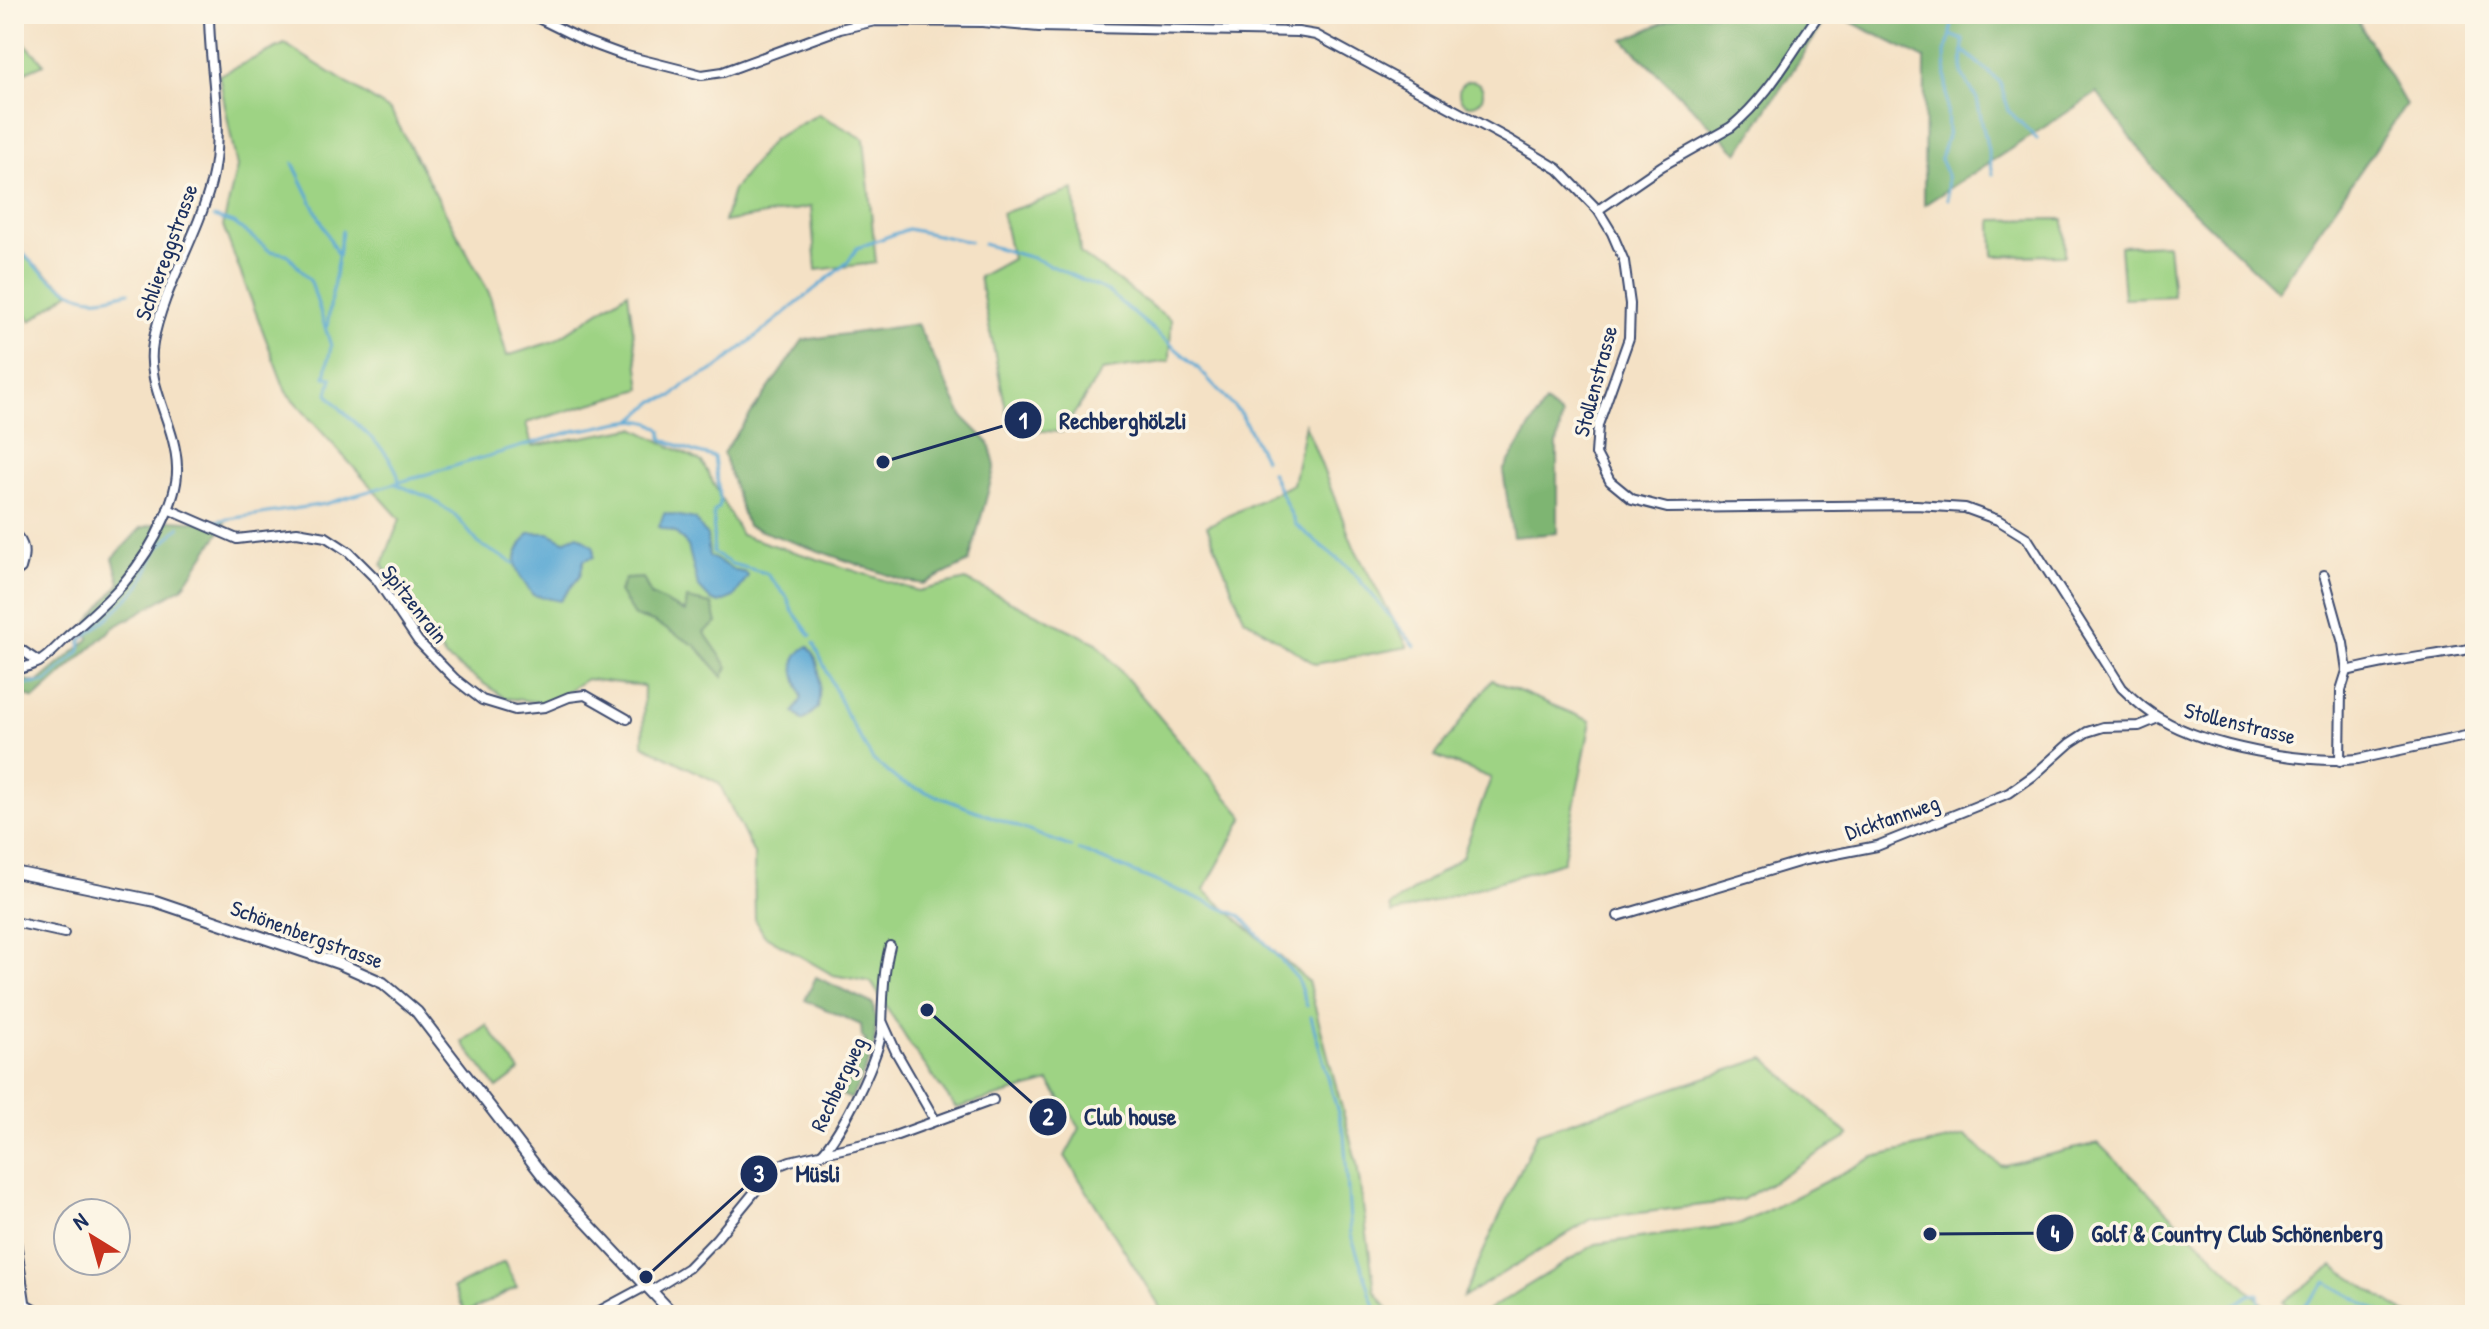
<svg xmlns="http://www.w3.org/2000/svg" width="2489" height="1329" viewBox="0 0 2489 1329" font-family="'Patrick Hand',sans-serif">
	<rect width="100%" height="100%" fill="#fcf5e5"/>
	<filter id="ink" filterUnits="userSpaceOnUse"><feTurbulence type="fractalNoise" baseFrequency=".0125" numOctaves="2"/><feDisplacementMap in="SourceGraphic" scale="16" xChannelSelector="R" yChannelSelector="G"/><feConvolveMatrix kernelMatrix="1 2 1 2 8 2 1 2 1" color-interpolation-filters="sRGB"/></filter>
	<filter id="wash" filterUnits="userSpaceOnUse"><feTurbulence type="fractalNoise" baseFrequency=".006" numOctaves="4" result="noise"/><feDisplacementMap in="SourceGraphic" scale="32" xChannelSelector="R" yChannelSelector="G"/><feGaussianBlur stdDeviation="1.8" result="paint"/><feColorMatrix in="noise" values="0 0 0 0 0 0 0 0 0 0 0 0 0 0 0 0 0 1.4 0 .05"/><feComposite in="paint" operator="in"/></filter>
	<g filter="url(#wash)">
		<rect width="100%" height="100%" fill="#f4e1c5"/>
		<g fill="#9ed384" stroke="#5c8171" stroke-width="2">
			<path d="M 14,31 L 44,64 L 14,77 Z"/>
			<path d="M 285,44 L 391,111 L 489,293 L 507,356 L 554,341 L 628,292 L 641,389 L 526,423 L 532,446 L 634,428 L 702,462 L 741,535 L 918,591 L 966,580 L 1097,643 L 1244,817 L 1204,890 L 1308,981 L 1357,1164 L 1375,1291 L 1392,1315 L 1161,1315 L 1161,1309 L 1065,1156 L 1080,1128 L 1049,1082 L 956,1108 L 911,1046 L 871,982 L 833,975 L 764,935 L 755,919 L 754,854 L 719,783 L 643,745 L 644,686 L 586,679 L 548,703 L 505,698 L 446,658 L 382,565 L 400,519 L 286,392 L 223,226 L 237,167 L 219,75 Z"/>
			<circle cx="1471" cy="93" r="12"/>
			<path d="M 819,114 L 864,139 L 876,263 L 816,270 L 811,207 L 724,222 L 733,190 L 773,139 Z"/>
			<path d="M 1074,190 L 1080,253 L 1171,320 L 1170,361 L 1102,371 L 1062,432 L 1010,429 L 979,277 L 1012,259 L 1002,213 Z"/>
			<path d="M 2064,219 L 2065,255 L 1993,256 L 1992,220 Z"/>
			<path d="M 14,239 L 22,255 L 70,292 L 31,321 L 14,302 Z"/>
			<path d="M 2168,244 L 2173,296 L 2124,298 L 2120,246 Z"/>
			<path d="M 1305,424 L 1354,547 L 1408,647 L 1315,664 L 1244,618 L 1207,526 L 1293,484 Z"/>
			<path d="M 1492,680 L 1591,721 L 1563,862 L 1392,914 L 1390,906 L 1462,857 L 1491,778 L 1435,756 Z"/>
			<path d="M 486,1025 L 520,1071 L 497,1088 L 462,1042 Z"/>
			<path d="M 1765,1058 L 1849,1135 L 1742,1200 L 1592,1219 L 1463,1297 L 1537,1133 Z"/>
			<path d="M 1965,1136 L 2001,1166 L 2098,1143 L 2274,1315 L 1480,1315 L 1596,1244 L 1741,1224 L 1874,1157 Z"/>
			<path d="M 504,1262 L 517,1287 L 466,1313 L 453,1288 Z"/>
			<path d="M 2333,1266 L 2409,1315 L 2295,1315 L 2283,1302 Z"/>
		</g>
		<g fill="#7eb572" stroke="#4c7268" stroke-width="2">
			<path d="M 1682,14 L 1830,14 L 1738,153 L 1624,40 Z"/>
			<path d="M 1835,14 L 2354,14 L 2406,105 L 2277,291 L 2171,190 L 2097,93 L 1924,205 L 1925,59 Z"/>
			<path d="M 917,324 L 963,417 L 989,443 L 995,466 L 969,562 L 924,584 L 905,581 L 747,526 L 723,453 L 803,340 Z"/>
			<path d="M 1545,403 L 1562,416 L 1557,445 L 1557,533 L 1513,537 L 1503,471 Z"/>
			<path d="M 171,520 L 226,523 L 183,587 L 113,628 L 34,699 L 14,690 L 14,677 L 37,683 L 89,639 L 88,622 L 120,583 L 113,558 L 141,528 Z"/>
			<path d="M 643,578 L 651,595 L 685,612 L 687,599 L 712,604 L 717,623 L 704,632 L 728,667 L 723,677 L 696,646 L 653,622 L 634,616 L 619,592 L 625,579 Z"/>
			<path d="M 816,977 L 873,1004 C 881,1047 869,1061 851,1099 L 842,1095 L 866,1041 L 862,1037 L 861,1025 L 805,1000 Z"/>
		</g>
		<g fill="#5aa8d4" stroke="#3a6c99" stroke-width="2">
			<path d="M 664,513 L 695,519 L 707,536 L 709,556 L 736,571 L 746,573 L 748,576 L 734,597 L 719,603 L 711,600 L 698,586 L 688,546 L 675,532 L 659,527 Z"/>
			<path d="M 529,533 L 549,533 L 564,541 L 578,535 L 594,547 L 594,557 L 584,560 L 580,576 L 560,601 L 533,595 C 514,568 507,563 529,533 Z"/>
			<path d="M 808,646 C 823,661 820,688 818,708 L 803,721 L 794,712 L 802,698 C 796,676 785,659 808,646 Z"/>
		</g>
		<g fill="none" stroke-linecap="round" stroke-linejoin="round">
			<g stroke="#5aa8d4" stroke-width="3">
				<path d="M 1952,14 L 1951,35 L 1963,40 L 1962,74 L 1977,99 L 1993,174"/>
				<path d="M 1965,52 L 2000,82 L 2009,111 L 2037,139"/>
				<path d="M 293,163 L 337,254"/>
				<path d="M 1948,199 L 1947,175 L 1940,159 L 1948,133 L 1945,52 L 1951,35"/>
				<path d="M 214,217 L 234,223 L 270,251 L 287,254 L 311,282 L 331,346 L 325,377 L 332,378 L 328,394 C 346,421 396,449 399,482"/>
				<path d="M 14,239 C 26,263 65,295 92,298 C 103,300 118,294 129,292"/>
				<path d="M 983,244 L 1036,259 L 1107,291 L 1194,364 L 1241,414 L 1264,459"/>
				<path d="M 327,326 L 342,231"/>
				<path d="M 633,420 L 655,401 L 673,396 L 686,384 L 717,368 L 848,262 L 857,248 L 908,229 L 970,242"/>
				<path d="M 1271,472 L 1296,525 L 1351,570 L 1415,646"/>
				<path d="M 396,484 L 430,498 L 455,515 L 480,545 L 514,563"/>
				<path d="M 216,521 L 325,504 L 577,430 C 602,430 642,408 662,431 L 662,439 L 695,452 L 714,457 L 720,500 L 719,507 L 714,512 L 713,553 L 732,564 L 766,573 L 787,597 L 792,610 L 811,636"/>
				<path d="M 814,643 L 845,712 L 873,760 L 900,782 L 1071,847"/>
				<path d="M 14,686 L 46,682 L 80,651 L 81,640 L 110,616 L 140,586 L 158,548 L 180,527"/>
				<path d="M 1079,850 L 1241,916 L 1297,978 L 1307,1006"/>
				<path d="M 1311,1017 L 1344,1134 L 1351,1235 L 1369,1288"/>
				<path d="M 1369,1290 L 1378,1315"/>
				<path d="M 2220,1315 L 2249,1295 L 2258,1294 L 2260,1308 L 2272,1315"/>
				<path d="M 2296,1315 L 2326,1282 L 2385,1315"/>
			</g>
		</g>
	</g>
	<g filter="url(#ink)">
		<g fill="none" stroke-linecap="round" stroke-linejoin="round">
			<g stroke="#3c4a6d" stroke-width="12">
				<g id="minor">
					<path d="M 530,14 L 585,41 L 623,55 L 702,75 L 723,72 L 840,29 L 875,21 L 982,22 L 1039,27 L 1298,32 L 1316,35 L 1508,139 L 1558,169 L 1598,210 L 1612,233 L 1624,261 L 1630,304 L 1629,338 L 1598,425 L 1596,454 L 1610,481 L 1632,499 L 1667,508 L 1916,505 L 1965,508 L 1998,520 L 2027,538 L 2122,688 C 2134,700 2146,711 2161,719 C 2208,747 2304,764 2358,759 L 2475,734"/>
					<path d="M 1598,210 L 1662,166 L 1731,127 C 1769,96 1791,53 1819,14"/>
					<path d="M 168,509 L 237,539 L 297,532 L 326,537 L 349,552 L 377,580 L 418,641 L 455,679 L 482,700 L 515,710 L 545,707 L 569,697 L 585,695 L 627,719"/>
					<path d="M 14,534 C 26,543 25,555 21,568 L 14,573"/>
					<path d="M 2324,575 L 2343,643 L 2347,671 L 2341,690 L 2340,761"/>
					<path d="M 14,645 L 39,662"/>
					<path d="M 14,671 C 21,668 30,666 37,663 C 49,657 59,644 69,635 C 110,600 142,570 164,519 C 171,503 178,485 177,467 C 176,424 145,386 153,343 C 163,288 197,238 211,183 C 225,127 209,71 209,14"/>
					<path d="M 2347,671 C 2389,660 2432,656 2475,648"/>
					<path d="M 1618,916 L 1805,860 L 1877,846 L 2009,793 L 2033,776 L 2070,743 L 2087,732 L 2103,727 L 2139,726 L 2158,718"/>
					<path d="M 14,922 L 64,933"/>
					<path d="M 883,1023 L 896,1052 L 935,1120"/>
					<path d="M 821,1154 C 840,1137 882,1052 882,1026 C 883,998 883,973 890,946"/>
					<path d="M 14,1228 L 27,1315"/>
					<path d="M 651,1291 L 688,1268 L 716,1239 L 775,1167 L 790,1161 L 889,1138 L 993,1100"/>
					<path d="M 27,1305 L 45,1315"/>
					<path d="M 592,1315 L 646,1286"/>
				</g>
			</g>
			<g stroke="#3c4a6d" stroke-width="14">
				<path id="tertiary" d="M 14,872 L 155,901 L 338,963 L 383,983 L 417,1012 L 544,1177 L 674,1315"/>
			</g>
			<use href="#minor" stroke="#fff" stroke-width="8"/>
			<use href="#tertiary" stroke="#fff" stroke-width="10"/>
		</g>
	</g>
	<g text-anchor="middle" stroke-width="7" stroke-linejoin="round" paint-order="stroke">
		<g font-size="22" fill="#1b2f5e" stroke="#fcf5e5">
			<text transform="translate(166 252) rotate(-70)" y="8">Schliereggstrasse</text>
			<text transform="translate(1595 381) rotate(-75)" y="8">Stollenstrasse</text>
			<text transform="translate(415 604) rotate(52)" y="8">Spitzenrain</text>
			<text transform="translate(2240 723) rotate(14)" y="8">Stollenstrasse</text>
			<text transform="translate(1892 817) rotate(-19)" y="8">Dicktannweg</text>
			<text transform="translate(307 934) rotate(20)" y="8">Schönenbergstrasse</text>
			<text transform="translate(838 1084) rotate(-65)" y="8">Rechbergweg</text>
		</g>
	</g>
	<path fill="none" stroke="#1b2f5e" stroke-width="3" d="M883 462L1023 420M927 1010L1048 1117M646 1277L759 1174M1930 1234L2055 1233"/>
	<g fill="#1b2f5e" stroke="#fcf5e5" stroke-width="3">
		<circle cx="883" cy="462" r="8"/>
		<circle cx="927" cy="1010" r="8"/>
		<circle cx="646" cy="1277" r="8"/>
		<circle cx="1930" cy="1234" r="8"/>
		<circle cx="1023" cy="420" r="20"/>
		<circle cx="1048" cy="1117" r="20"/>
		<circle cx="759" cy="1174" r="20"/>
		<circle cx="2055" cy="1233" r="20"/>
	</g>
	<g font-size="24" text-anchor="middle" font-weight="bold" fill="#fff">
		<text x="1023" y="429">1</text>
		<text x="1048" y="1125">2</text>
		<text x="759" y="1182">3</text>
		<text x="2055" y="1242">4</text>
	</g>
	<g font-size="24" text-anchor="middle" font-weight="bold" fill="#1b2f5e" stroke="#fcf5e5" stroke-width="7" stroke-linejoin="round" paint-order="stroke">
		<text x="1123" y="429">Rechberghölzli</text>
		<text x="1130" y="1125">Club house</text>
		<text x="818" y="1182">Müsli</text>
		<text x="2237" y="1242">Golf &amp; Country Club Schönenberg</text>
	</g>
	<rect width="2489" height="1329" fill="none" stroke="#fcf5e5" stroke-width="48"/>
	<g transform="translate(92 1237) rotate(323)"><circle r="38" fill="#fcf5e5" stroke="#a2a6af" stroke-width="2"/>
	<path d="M0-6L14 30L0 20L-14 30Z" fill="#c8321e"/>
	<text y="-12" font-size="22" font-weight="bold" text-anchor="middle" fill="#1b2f5e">N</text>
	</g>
</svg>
